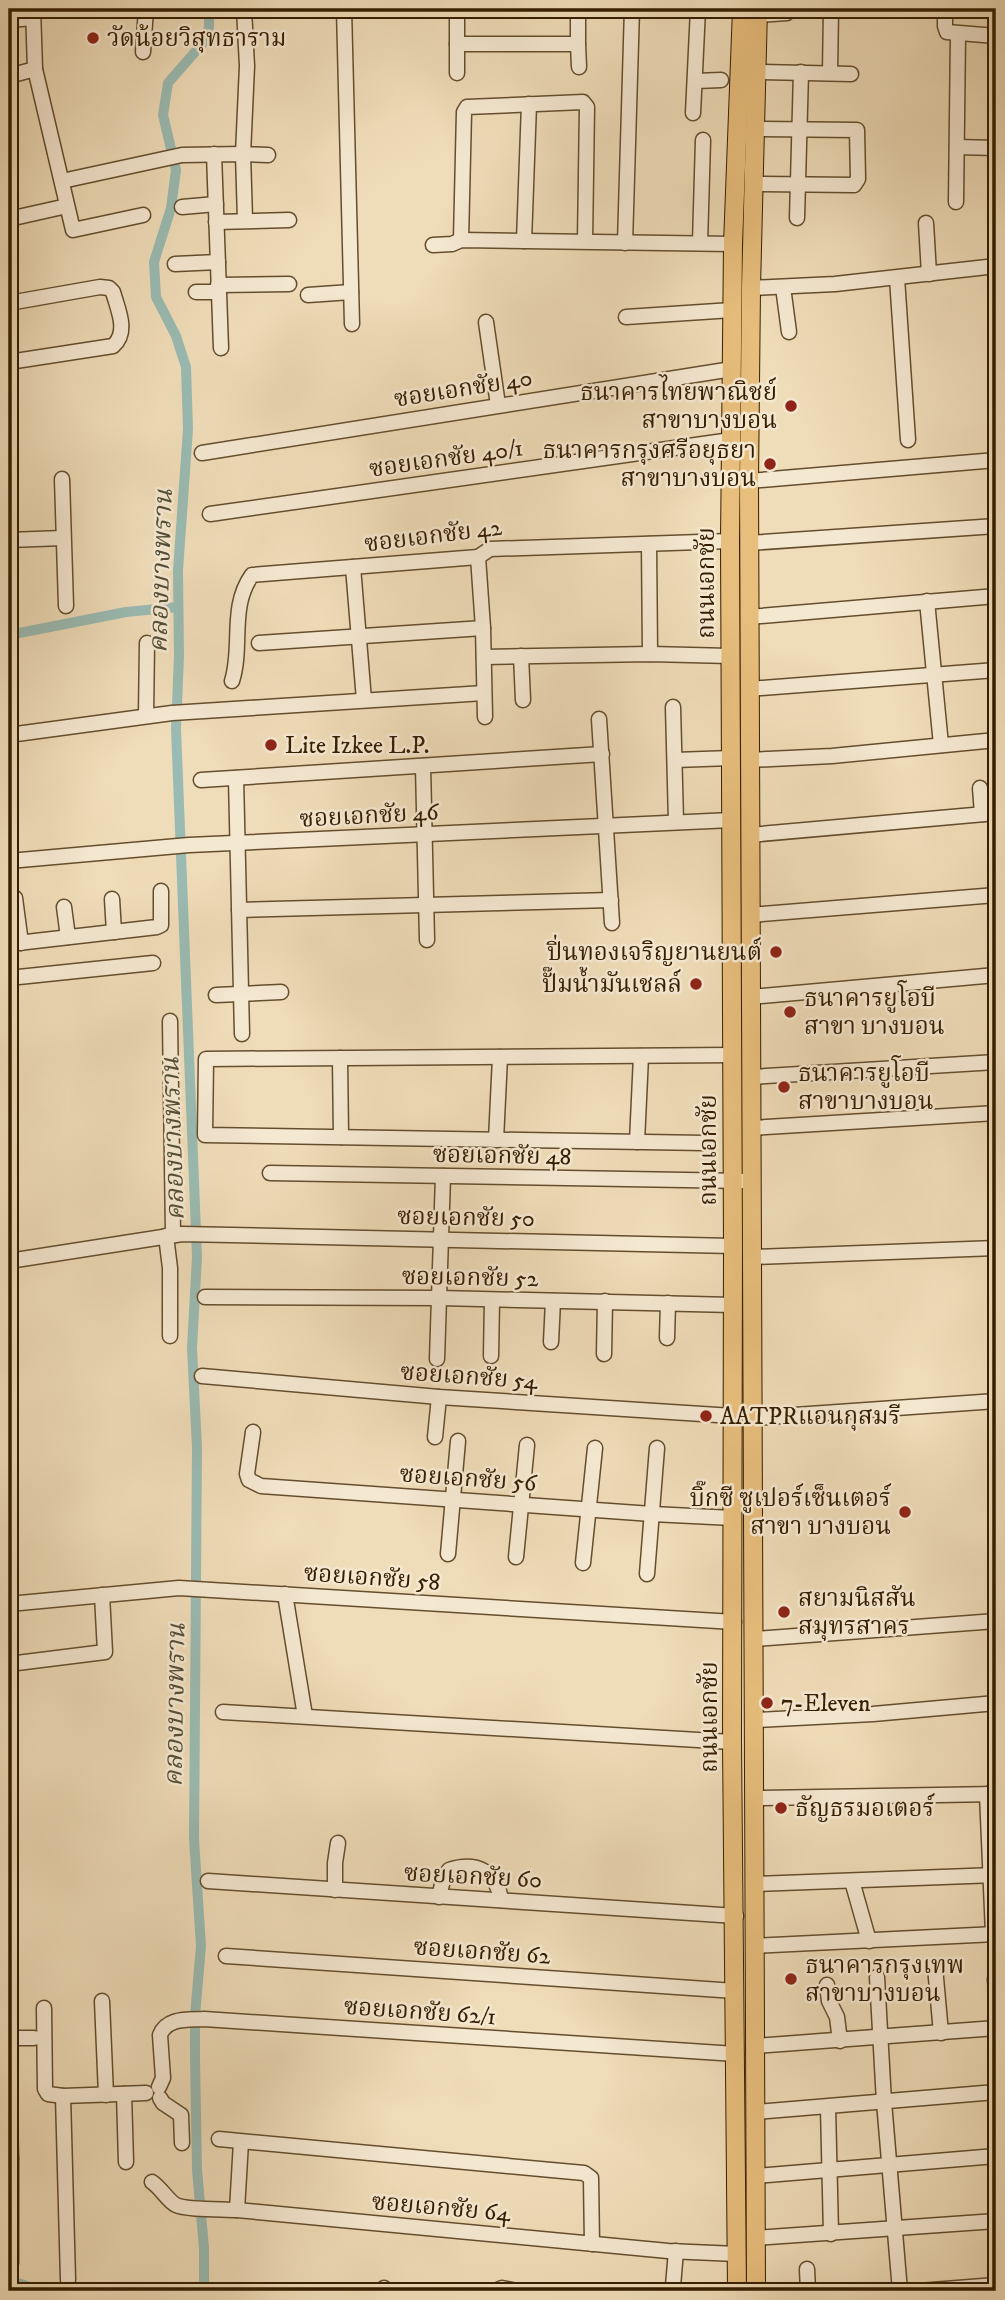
<svg xmlns="http://www.w3.org/2000/svg" width="1005" height="2300" viewBox="0 0 1005 2300" font-family="'IM FELL DW Pica','Noto Serif Thai',serif">
	<rect width="100%" height="100%" fill="#efdcb8"/>
	<filter id="stains"><feTurbulence type="fractalNoise" baseFrequency=".00286" numOctaves="4"/><feColorMatrix values="0 0 0 0 .2 0 0 0 0 .09 0 0 0 0 .02 0 0 0 .5 -.17"/></filter>
	<radialGradient id="worn" r=".72"><stop offset=".6" stop-color="#630" stop-opacity="0"/><stop offset="1" stop-color="#630" stop-opacity=".3"/></radialGradient>
	<g fill="none" stroke-linecap="round" stroke-linejoin="round">
		<g stroke="#9abbb3" stroke-width="10">
			<path d="M 9,635 L 126,612 L 178,607"/>
			<path d="M 9,2280 L 41,2291"/>
			<path d="M 204,2291 L 204,2248 L 197,2170 L 195,2058 L 195,2016 L 201,1946 L 194,1839 L 197,1448 L 192,1348 L 197,1257 L 176,729 L 179,656 L 178,570 L 188,429 L 186,367 L 176,336 L 156,297 L 154,262 L 171,208 L 176,170 L 163,115 L 168,83 L 202,44 L 209,27 L 209,9"/>
		</g>
		<g stroke="#644e2e" stroke-width="17">
			<g id="minor">
				<path d="M 33,9 L 35,69 L 73,230 L 143,215"/>
				<path d="M 244,9 L 247,66 L 243,154 L 268,155"/>
				<path d="M 344,9 L 352,324"/>
				<path d="M 457,9 L 457,73"/>
				<path d="M 945,9 L 945,26 L 947,32 L 996,36"/>
				<path d="M 758,15 L 787,13"/>
				<path d="M 9,20 L 33,18"/>
				<path d="M 457,44 L 578,44 L 578,9"/>
				<path d="M 578,44 L 579,67"/>
				<path d="M 143,52 L 146,9"/>
				<path d="M 757,72 L 851,74"/>
				<path d="M 830,73 L 831,9"/>
				<path d="M 9,76 L 35,69"/>
				<path d="M 696,81 L 721,80"/>
				<path d="M 693,113 L 698,9"/>
				<path d="M 957,147 L 996,148"/>
				<path d="M 214,154 L 221,348"/>
				<path d="M 62,181 L 182,155 L 243,154 L 245,220"/>
				<path d="M 753,184 L 854,185 L 858,179 L 857,130 L 755,129"/>
				<path d="M 956,202 L 958,34"/>
				<path d="M 182,207 L 216,204"/>
				<path d="M 797,218 L 801,72"/>
				<path d="M 9,219 L 67,206"/>
				<path d="M 216,222 L 289,220"/>
				<path d="M 926,223 L 929,274"/>
				<path d="M 461,240 L 464,112 L 467,107 L 583,102 L 587,107 L 585,241"/>
				<path d="M 524,241 L 529,104"/>
				<path d="M 625,243 L 632,9"/>
				<path d="M 700,243 L 703,140"/>
				<path d="M 433,245 L 452,244 L 461,240 L 733,244"/>
				<path d="M 175,264 L 218,262"/>
				<path d="M 897,278 L 908,440"/>
				<path d="M 218,285 L 289,284"/>
				<path d="M 783,287 L 789,332"/>
				<path d="M 751,288 L 835,284 L 996,266"/>
				<path d="M 196,292 L 219,292"/>
				<path d="M 308,295 L 351,292"/>
				<path d="M 9,303 L 100,287 L 109,288 L 113,292 C 118,310 129,332 113,346 L 9,362"/>
				<path d="M 626,317 L 732,310"/>
				<path d="M 486,322 L 498,405"/>
				<path d="M 202,453 L 732,369"/>
				<path d="M 62,479 L 66,606"/>
				<path d="M 749,481 L 996,460"/>
				<path d="M 210,514 L 731,440"/>
				<path d="M 9,540 L 63,538"/>
				<path d="M 749,543 L 996,526"/>
				<path d="M 649,544 L 650,654"/>
				<path d="M 478,557 L 483,628 L 485,717"/>
				<path d="M 353,567 L 364,700"/>
				<path d="M 927,601 L 941,745"/>
				<path d="M 749,617 L 996,596"/>
				<path d="M 259,643 L 483,628"/>
				<path d="M 521,656 L 523,700"/>
				<path d="M 484,657 L 650,654 L 730,656"/>
				<path d="M 232,681 C 243,646 229,607 252,575 L 478,557 L 490,549 L 730,541"/>
				<path d="M 749,689 L 996,670"/>
				<path d="M 673,707 L 676,822"/>
				<path d="M 146,716 L 147,643"/>
				<path d="M 599,719 L 612,923"/>
				<path d="M 9,735 L 172,713 L 484,693"/>
				<path d="M 675,760 L 731,758"/>
				<path d="M 749,760 L 832,756 L 996,740"/>
				<path d="M 423,766 L 427,940"/>
				<path d="M 236,778 L 242,1034"/>
				<path d="M 201,780 L 602,754"/>
				<path d="M 980,788 L 982,814"/>
				<path d="M 749,835 L 996,813"/>
				<path d="M 9,861 L 189,845 L 732,820"/>
				<path d="M 15,898 L 21,943"/>
				<path d="M 112,899 L 114,932"/>
				<path d="M 64,907 L 68,937"/>
				<path d="M 239,910 L 611,900"/>
				<path d="M 750,915 L 996,895"/>
				<path d="M 9,944 L 157,927 L 161,925 L 161,891"/>
				<path d="M 9,978 L 153,963"/>
				<path d="M 216,995 L 281,992"/>
				<path d="M 750,997 L 996,975"/>
				<path d="M 170,1021 L 173,1234"/>
				<path d="M 340,1058 L 341,1137"/>
				<path d="M 751,1077 L 996,1062"/>
				<path d="M 751,1128 L 996,1113"/>
				<path d="M 496,1140 L 500,1057"/>
				<path d="M 637,1142 L 641,1056"/>
				<path d="M 705,1143 L 205,1135 L 206,1059 L 733,1055"/>
				<path d="M 270,1173 L 744,1181"/>
				<path d="M 166,1236 L 170,1268 L 170,1336"/>
				<path d="M 753,1257 L 996,1248"/>
				<path d="M 9,1261 L 182,1234 L 733,1246"/>
				<path d="M 205,1297 L 440,1298 L 733,1305"/>
				<path d="M 667,1338 L 668,1303"/>
				<path d="M 551,1342 L 553,1301"/>
				<path d="M 604,1354 L 605,1301"/>
				<path d="M 491,1356 L 492,1300"/>
				<path d="M 437,1359 L 443,1176"/>
				<path d="M 202,1376 L 439,1397 L 733,1416"/>
				<path d="M 753,1418 L 996,1401"/>
				<path d="M 253,1432 L 247,1474 L 249,1480 L 261,1486 L 652,1514 L 733,1518"/>
				<path d="M 435,1437 L 439,1397"/>
				<path d="M 448,1554 L 458,1441"/>
				<path d="M 516,1557 L 527,1445"/>
				<path d="M 583,1563 L 595,1448"/>
				<path d="M 647,1574 L 657,1448"/>
				<path d="M 285,1594 L 305,1716"/>
				<path d="M 9,1604 L 179,1588 L 734,1622"/>
				<path d="M 754,1639 L 996,1621"/>
				<path d="M 9,1664 L 105,1652 L 102,1595"/>
				<path d="M 223,1712 L 732,1742"/>
				<path d="M 755,1720 L 873,1714 L 996,1703"/>
				<path d="M 987,1794 L 993,1934"/>
				<path d="M 755,1798 L 996,1794"/>
				<path d="M 208,1881 L 736,1916"/>
				<path d="M 852,1881 L 869,1941"/>
				<path d="M 754,1884 L 996,1875"/>
				<path d="M 335,1890 L 335,1863 L 338,1843"/>
				<path d="M 439,1897 L 443,1880 L 449,1870 C 477,1861 497,1872 501,1900"/>
				<path d="M 754,1946 L 996,1934"/>
				<path d="M 226,1956 L 735,1991"/>
				<path d="M 935,1967 L 941,2033"/>
				<path d="M 877,1977 L 884,2102 L 900,2291"/>
				<path d="M 995,1979 L 996,1992"/>
				<path d="M 827,1985 L 829,2001 L 837,2017 L 840,2041"/>
				<path d="M 102,2001 L 106,2095"/>
				<path d="M 44,2008 L 45,2089 L 48,2094 L 63,2096 L 146,2093"/>
				<path d="M 9,2038 L 34,2038"/>
				<path d="M 754,2046 L 996,2028"/>
				<path d="M 9,2082 L 11,2159"/>
				<path d="M 159,2087 L 163,2078 L 160,2035 C 167,2017 188,2020 204,2019 L 736,2054"/>
				<path d="M 124,2094 L 126,2162"/>
				<path d="M 63,2096 L 68,2280"/>
				<path d="M 160,2098 L 163,2103 L 181,2115 L 182,2143"/>
				<path d="M 828,2107 L 831,2234"/>
				<path d="M 755,2112 L 996,2092"/>
				<path d="M 219,2139 L 584,2173 L 591,2178 L 592,2244"/>
				<path d="M 9,2159 L 11,2159 L 11,2263"/>
				<path d="M 755,2176 L 996,2156"/>
				<path d="M 152,2182 C 161,2188 168,2201 176,2205 C 186,2210 224,2209 237,2210 L 668,2251 L 737,2254"/>
				<path d="M 237,2210 L 241,2142"/>
				<path d="M 756,2238 L 996,2221"/>
				<path d="M 807,2269 L 808,2291"/>
				<path d="M 673,2286 L 676,2251"/>
				<path d="M 384,2291 L 384,2288"/>
				<path d="M 495,2291 L 502,2288 L 517,2291"/>
				<path d="M 919,2291 L 996,2285"/>
			</g>
		</g>
		<g stroke="#351e00" stroke-width="20">
			<g id="major">
				<path d="M 737,2291 L 732,1742 L 733,1246 L 730,541 L 733,244 L 742,9"/>
				<path d="M 756,2291 L 749,481 L 751,288 L 758,9"/>
			</g>
		</g>
		<use href="#minor" stroke="#f5e8d1" stroke-width="14"/>
		<use href="#major" stroke="#e8be7c" stroke-width="18"/>
	</g>
	<g fill="#8f2418" stroke="#f5e8d1" stroke-width="2.5">
		<circle cx="93" cy="38" r="7"/>
		<circle cx="791" cy="406" r="7"/>
		<circle cx="770" cy="464" r="7"/>
		<circle cx="271" cy="745" r="7"/>
		<circle cx="776" cy="952" r="7"/>
		<circle cx="696" cy="984" r="7"/>
		<circle cx="790" cy="1012" r="7"/>
		<circle cx="784" cy="1087" r="7"/>
		<circle cx="706" cy="1416" r="7"/>
		<circle cx="905" cy="1512" r="7"/>
		<circle cx="784" cy="1612" r="7"/>
		<circle cx="767" cy="1703" r="7"/>
		<circle cx="781" cy="1808" r="7"/>
		<circle cx="791" cy="1979" r="7"/>
	</g>
	<g text-anchor="middle" stroke-width="5" stroke-linejoin="round" paint-order="stroke">
		<g font-size="24" fill="#351e00" stroke="#f5e8d1" text-anchor="start">
			<text x="107" y="46">วัดน้อยวิสุทธาราม</text>
			<text x="777" y="400" text-anchor="end">ธนาคารไทยพาณิชย์<tspan x="777" dy="28">สาขาบางบอน</tspan></text>
			<text x="756" y="458" text-anchor="end">ธนาคารกรุงศรีอยุธยา<tspan x="756" dy="28">สาขาบางบอน</tspan></text>
			<text x="285" y="753">Lite Izkee L.P.</text>
			<text x="762" y="960" text-anchor="end">ปิ่นทองเจริญยานยนต์</text>
			<text x="682" y="992" text-anchor="end">ปั๊มน้ำมันเชลล์</text>
			<text x="804" y="1006">ธนาคารยูโอบี<tspan x="804" dy="28">สาขา บางบอน</tspan></text>
			<text x="798" y="1081">ธนาคารยูโอบี<tspan x="798" dy="28">สาขาบางบอน</tspan></text>
			<text x="720" y="1424">AATPRแอนกุสมรี</text>
			<text x="891" y="1506" text-anchor="end">บิ๊กซี ซูเปอร์เซ็นเตอร์<tspan x="891" dy="28">สาขา บางบอน</tspan></text>
			<text x="798" y="1606">สยามนิสสัน<tspan x="798" dy="28">สมุทรสาคร</tspan></text>
			<text x="781" y="1711">7-Eleven</text>
			<text x="795" y="1816">ธัญธรมอเตอร์</text>
			<text x="805" y="1973">ธนาคารกรุงเทพ<tspan x="805" dy="28">สาขาบางบอน</tspan></text>
		</g>
		<g font-size="24" fill="#351e00" stroke="#f5e8d1">
			<text transform="translate(463 388) rotate(-9)" y="8">ซอยเอกชัย 40</text>
			<text transform="translate(446 458) rotate(-8)" y="8">ซอยเอกชัย 40/1</text>
			<text transform="translate(433 535) rotate(-7)" y="8">ซอยเอกชัย 42</text>
			<text transform="translate(706 583) rotate(-90)" y="8">ถนนเอกชัย</text>
			<text transform="translate(369 815) rotate(-3)" y="8">ซอยเอกชัย 46</text>
			<text transform="translate(708 1150) rotate(-90)" y="8">ถนนเอกชัย</text>
			<text transform="translate(502 1155) rotate(1)" y="8">ซอยเอกชัย 48</text>
			<text transform="translate(466 1217) rotate(1)" y="8">ซอยเอกชัย 50</text>
			<text transform="translate(470 1277) rotate(1)" y="8">ซอยเอกชัย 52</text>
			<text transform="translate(469 1376) rotate(4)" y="8">ซอยเอกชัย 54</text>
			<text transform="translate(468 1478) rotate(4)" y="8">ซอยเอกชัย 56</text>
			<text transform="translate(372 1577) rotate(4)" y="8">ซอยเอกชัย 58</text>
			<text transform="translate(709 1717) rotate(-90)" y="8">ถนนเอกชัย</text>
			<text transform="translate(473 1876) rotate(3)" y="8">ซอยเอกชัย 60</text>
			<text transform="translate(482 1951) rotate(4)" y="8">ซอยเอกชัย 62</text>
			<text transform="translate(420 2011) rotate(4)" y="8">ซอยเอกชัย 62/1</text>
			<text transform="translate(441 2207) rotate(5)" y="8">ซอยเอกชัย 64</text>
		</g>
		<g font-size="26" font-style="italic" fill="#534d36" stroke="#f5e8d1">
			<text transform="translate(160 571) rotate(-88)" y="9">คลองบางพราน</text>
			<text transform="translate(172 1139) rotate(-92)" y="9">คลองบางพราน</text>
			<text transform="translate(174 1705) rotate(-89)" y="9">คลองบางพราน</text>
		</g>
	</g>
	<rect width="1005" height="2300" fill="none" stroke="#efdcb8" stroke-width="35"/>
	<rect x="10" y="10" width="984" height="2279" fill="none" stroke="#351e00" stroke-width="3.5"/>
	<rect x="18" y="18" width="970" height="2265" fill="none" stroke="#351e00" stroke-width="2"/>
	<rect width="100%" height="100%" filter="url(#stains)"/>
	<rect width="100%" height="100%" fill="url(#worn)"/>
</svg>
